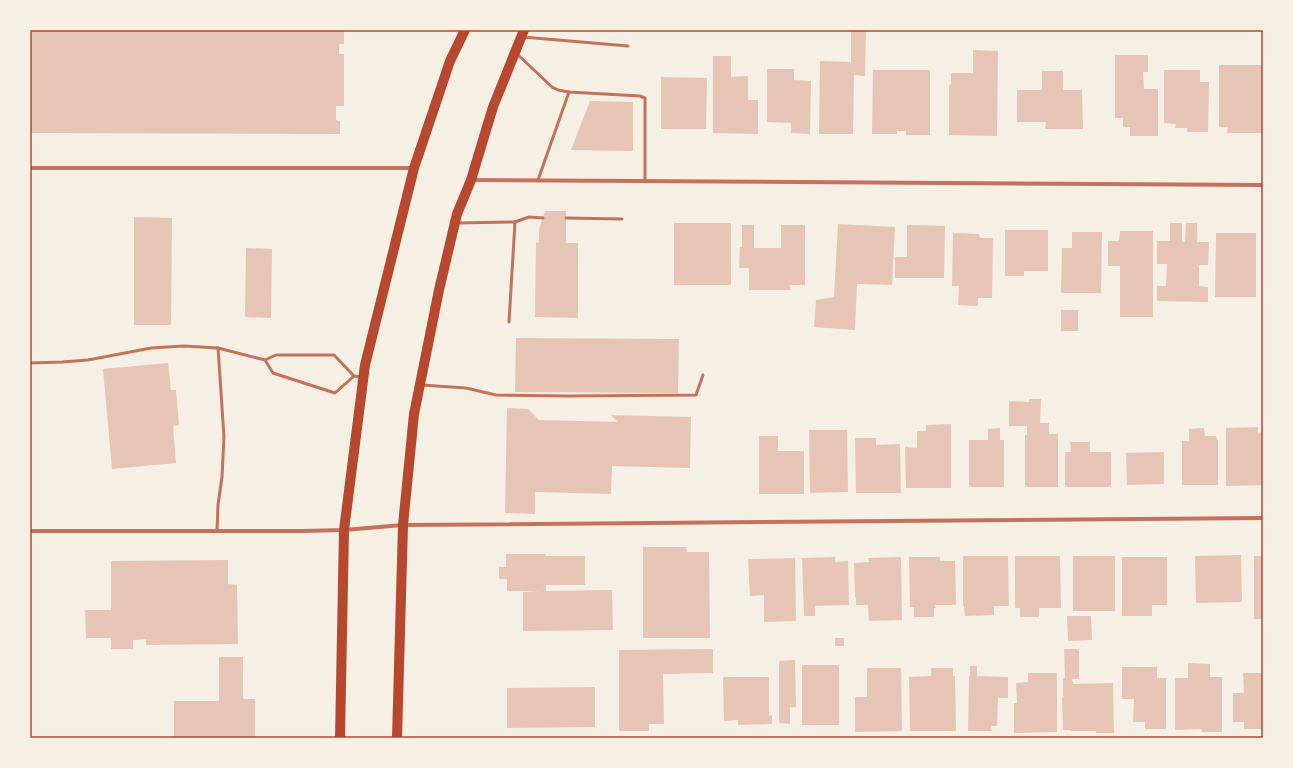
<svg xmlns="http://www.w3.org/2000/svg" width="1293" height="768" viewBox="0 0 1293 768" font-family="Manrope,sans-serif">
	<rect width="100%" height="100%" fill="#f6efe4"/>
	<g fill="#e6c5b7">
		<path d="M 31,30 L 344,30 L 344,44 L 339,44 L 339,54 L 344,54 L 344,106 L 336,106 L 336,120 L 340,121 L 340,134 L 31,133 Z"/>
		<path d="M 851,30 L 866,30 L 865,76 L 854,75 L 853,134 L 819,134 L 820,61 L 851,62 Z"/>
		<path d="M 973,50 L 998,51 L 997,136 L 949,135 L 949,85 L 951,84 L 951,73 L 973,73 Z"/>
		<path d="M 1115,55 L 1148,55 L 1148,72 L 1143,72 L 1144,89 L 1158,89 L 1158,136 L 1130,136 L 1130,127 L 1123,127 L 1123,118 L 1115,118 Z"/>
		<path d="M 713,56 L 731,56 L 731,77 L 748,76 L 748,100 L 758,100 L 758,134 L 713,133 Z"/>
		<path d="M 1219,65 L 1262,65 L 1262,133 L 1227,133 L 1228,127 L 1219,127 Z"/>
		<path d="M 767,69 L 794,69 L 794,80 L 811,81 L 810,134 L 791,133 L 791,123 L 767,122 Z"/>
		<path d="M 873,70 L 930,70 L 930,135 L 906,135 L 906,131 L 897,131 L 897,134 L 872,134 Z"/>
		<path d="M 1164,70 L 1200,70 L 1200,82 L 1209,82 L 1208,132 L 1187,132 L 1187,128 L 1175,128 L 1176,124 L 1164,123 Z"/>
		<path d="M 1042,71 L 1063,71 L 1063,90 L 1082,90 L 1083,129 L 1045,129 L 1046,122 L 1017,122 L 1017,90 L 1042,90 Z"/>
		<path d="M 661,77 L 707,78 L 706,129 L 661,129 Z"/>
		<path d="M 590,101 L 633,102 L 633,151 L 571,150 Z"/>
		<path d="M 545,211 L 566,211 L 566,243 L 578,243 L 578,318 L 535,317 L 536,243 L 539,242 L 539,230 Z"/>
		<path d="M 134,217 L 172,218 L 171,325 L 134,325 Z"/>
		<rect x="674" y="223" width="57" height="62"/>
		<path d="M 1170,223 L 1182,223 L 1182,242 L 1185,242 L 1186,223 L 1197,223 L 1197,242 L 1209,242 L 1208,265 L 1199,265 L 1199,286 L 1208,287 L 1208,302 L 1157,301 L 1157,286 L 1166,286 L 1167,264 L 1157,264 L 1157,241 L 1170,241 Z"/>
		<path d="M 838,224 L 895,227 L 892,285 L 857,284 L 855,330 L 814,327 L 816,300 L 834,297 Z"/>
		<path d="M 742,225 L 754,225 L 754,248 L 781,248 L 781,225 L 805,225 L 805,285 L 790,285 L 790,290 L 749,290 L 749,268 L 739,268 L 740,247 L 742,247 Z"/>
		<path d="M 907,225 L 945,226 L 944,278 L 895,278 L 895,257 L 907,257 Z"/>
		<path d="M 1005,230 L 1048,230 L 1048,271 L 1024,271 L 1024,276 L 1005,276 Z"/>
		<path d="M 1120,231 L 1153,231 L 1153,317 L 1120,317 L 1120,266 L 1108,266 L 1108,241 L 1119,241 Z"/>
		<path d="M 1072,232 L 1102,232 L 1101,293 L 1061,293 L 1062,248 L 1072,248 Z"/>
		<path d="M 953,233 L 979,234 L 980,238 L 993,238 L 992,298 L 978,298 L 978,306 L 958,305 L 959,286 L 952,286 Z"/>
		<path d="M 1216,233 L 1256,233 L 1256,297 L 1215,297 Z"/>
		<path d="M 246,248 L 272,249 L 271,318 L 245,317 Z"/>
		<rect x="1061" y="310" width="17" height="21"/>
		<path d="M 516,338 L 679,339 L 678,393 L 515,392 Z"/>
		<path d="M 168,363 L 171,390 L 176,390 L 179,425 L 173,426 L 176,463 L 112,469 L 103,369 Z"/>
		<path d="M 1029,399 L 1041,399 L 1040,423 L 1049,423 L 1049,434 L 1058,434 L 1058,487 L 1025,487 L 1025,435 L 1027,435 L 1027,426 L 1009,426 L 1009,401 L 1029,402 Z"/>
		<path d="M 507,408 L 528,409 L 539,420 L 618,422 L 611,415 L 691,417 L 690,468 L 612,466 L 611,494 L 535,492 L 535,514 L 505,513 Z"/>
		<path d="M 951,424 L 951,488 L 906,488 L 905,447 L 917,448 L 917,431 L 926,431 L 926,425 Z"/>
		<path d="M 1258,427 L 1258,433 L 1263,433 L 1263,485 L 1226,486 L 1226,428 Z"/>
		<path d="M 1000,428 L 1000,440 L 1004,440 L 1004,487 L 969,487 L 969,440 L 988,440 L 988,429 Z"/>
		<path d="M 1204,428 L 1205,436 L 1216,436 L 1217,440 L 1218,440 L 1218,485 L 1182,485 L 1182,441 L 1189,441 L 1189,429 Z"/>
		<path d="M 809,430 L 847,430 L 848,492 L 810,493 Z"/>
		<path d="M 759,436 L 778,436 L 778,451 L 804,451 L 804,494 L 759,494 Z"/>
		<path d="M 855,438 L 876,438 L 876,445 L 900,444 L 901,493 L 856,493 Z"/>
		<path d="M 1070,442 L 1090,442 L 1090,452 L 1111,452 L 1111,487 L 1065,487 L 1065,452 L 1071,452 Z"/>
		<path d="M 1164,452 L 1164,484 L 1127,485 L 1126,453 Z"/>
		<path d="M 643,547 L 686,547 L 687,552 L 709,552 L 710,638 L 643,638 Z"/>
		<path d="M 506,554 L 546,554 L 545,556 L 585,556 L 585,585 L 546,585 L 546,591 L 612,590 L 613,630 L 523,631 L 523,592 L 540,591 L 507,591 L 507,579 L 499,579 L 499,567 L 506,567 Z"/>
		<path d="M 1241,555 L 1242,602 L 1196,603 L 1195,556 Z"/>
		<path d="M 963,556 L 1008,556 L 1009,606 L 994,606 L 994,615 L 965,616 L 964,606 L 963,606 Z"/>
		<path d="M 1015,556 L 1060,556 L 1061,608 L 1039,608 L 1039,617 L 1020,617 L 1020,608 L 1015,608 Z"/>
		<rect x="1073" y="556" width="42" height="55"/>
		<rect x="1254" y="556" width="9" height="63"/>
		<path d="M 835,557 L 835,562 L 848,561 L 849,605 L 815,606 L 815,616 L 804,616 L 802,558 Z"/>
		<path d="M 901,557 L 902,620 L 869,621 L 868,605 L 856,605 L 856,597 L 855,597 L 854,563 L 869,562 L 868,558 Z"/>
		<path d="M 909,557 L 940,557 L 940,561 L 955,561 L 956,605 L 935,605 L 936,608 L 934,608 L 934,617 L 914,617 L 914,607 L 910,607 Z"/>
		<path d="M 1122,557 L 1167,557 L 1167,605 L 1152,605 L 1152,616 L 1122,616 Z"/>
		<path d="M 795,558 L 796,621 L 764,622 L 764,595 L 750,596 L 748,559 Z"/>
		<path d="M 228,560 L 228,584 L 237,585 L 238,644 L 146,645 L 146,639 L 133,640 L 133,649 L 111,649 L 111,638 L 86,638 L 85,610 L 111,610 L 111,561 Z"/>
		<path d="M 1067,616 L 1091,616 L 1092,640 L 1068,641 Z"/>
		<rect x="835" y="638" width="9" height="8"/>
		<path d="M 713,649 L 713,673 L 663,674 L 664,724 L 649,724 L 649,731 L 619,731 L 619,650 Z"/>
		<path d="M 1064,649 L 1079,649 L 1079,679 L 1072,679 L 1073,684 L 1113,683 L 1114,733 L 1096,733 L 1096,731 L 1070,731 L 1070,730 L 1063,730 L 1062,698 L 1063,698 L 1063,678 L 1065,678 Z"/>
		<path d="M 219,657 L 243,657 L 243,699 L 255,699 L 255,738 L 174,738 L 174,701 L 219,701 Z"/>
		<path d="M 795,660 L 796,707 L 790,707 L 790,724 L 779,723 L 779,661 Z"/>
		<path d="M 1188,663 L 1210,664 L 1210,677 L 1222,677 L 1222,732 L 1202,732 L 1202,729 L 1175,730 L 1175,678 L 1188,678 Z"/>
		<rect x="802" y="665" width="37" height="60"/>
		<path d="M 970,666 L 977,666 L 977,676 L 1008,677 L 1008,698 L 998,698 L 997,726 L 991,726 L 992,731 L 968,731 L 969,676 L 970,676 Z"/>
		<path d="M 1122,667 L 1157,667 L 1157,678 L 1166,678 L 1166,729 L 1145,729 L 1145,722 L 1133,722 L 1134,699 L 1122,699 Z"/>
		<path d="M 867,668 L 901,668 L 902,731 L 855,732 L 855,697 L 867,697 Z"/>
		<path d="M 931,668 L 953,668 L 953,676 L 955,676 L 956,731 L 910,731 L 909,677 L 931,676 Z"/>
		<path d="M 1028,673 L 1057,673 L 1057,732 L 1014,733 L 1014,703 L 1017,703 L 1016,683 L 1028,682 Z"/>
		<path d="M 1243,673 L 1263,673 L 1263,729 L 1244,729 L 1244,722 L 1233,722 L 1233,693 L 1244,693 Z"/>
		<path d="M 723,677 L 769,677 L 769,716 L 772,715 L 772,724 L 738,725 L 738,720 L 724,721 Z"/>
		<path d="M 595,687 L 595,727 L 507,728 L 507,688 Z"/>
	</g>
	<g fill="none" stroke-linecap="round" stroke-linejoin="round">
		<g stroke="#c5725c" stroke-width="3">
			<path d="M 523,37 L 628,46"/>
			<path d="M 516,53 L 552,87 L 558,90 L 569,92 L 640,96 L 645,98 L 645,181"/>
			<path d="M 538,180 L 569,92"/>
			<path d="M 566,218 L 622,219"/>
			<path d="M 457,223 L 515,222 L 529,217 L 543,218"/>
			<path d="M 509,322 L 515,222"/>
			<path d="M 218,348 L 265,360"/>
			<path d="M 30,363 L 62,362 L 88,360 L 151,348 L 184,346 L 218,348 L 224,437 L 222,477 L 218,505 L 217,531"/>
			<path d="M 354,376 L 335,393 L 273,373 L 265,360 L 276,355 L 334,355 L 354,376 L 361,377"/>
			<path d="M 422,385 L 466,388 L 496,395 L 568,396 L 696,395 L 703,375"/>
		</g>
		<g stroke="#c5725c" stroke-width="4">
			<path d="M 30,168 L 413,168"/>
			<path d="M 471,180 L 1263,185"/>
			<path d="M 30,531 L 302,531 L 344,530 L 403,525 L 1263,518"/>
		</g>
		<g stroke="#b5482f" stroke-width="10">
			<path d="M 340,738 L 344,530 L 365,365 L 414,168 L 450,61 L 465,30"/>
			<path d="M 397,738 L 403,525 L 414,414 L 439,290 L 457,214 L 471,180 L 493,107 L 524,30"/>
		</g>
	</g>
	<rect width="1293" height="768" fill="none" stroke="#f6efe4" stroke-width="62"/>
	<rect x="31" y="31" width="1231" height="706" fill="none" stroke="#b5482f" stroke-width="1.5"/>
</svg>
